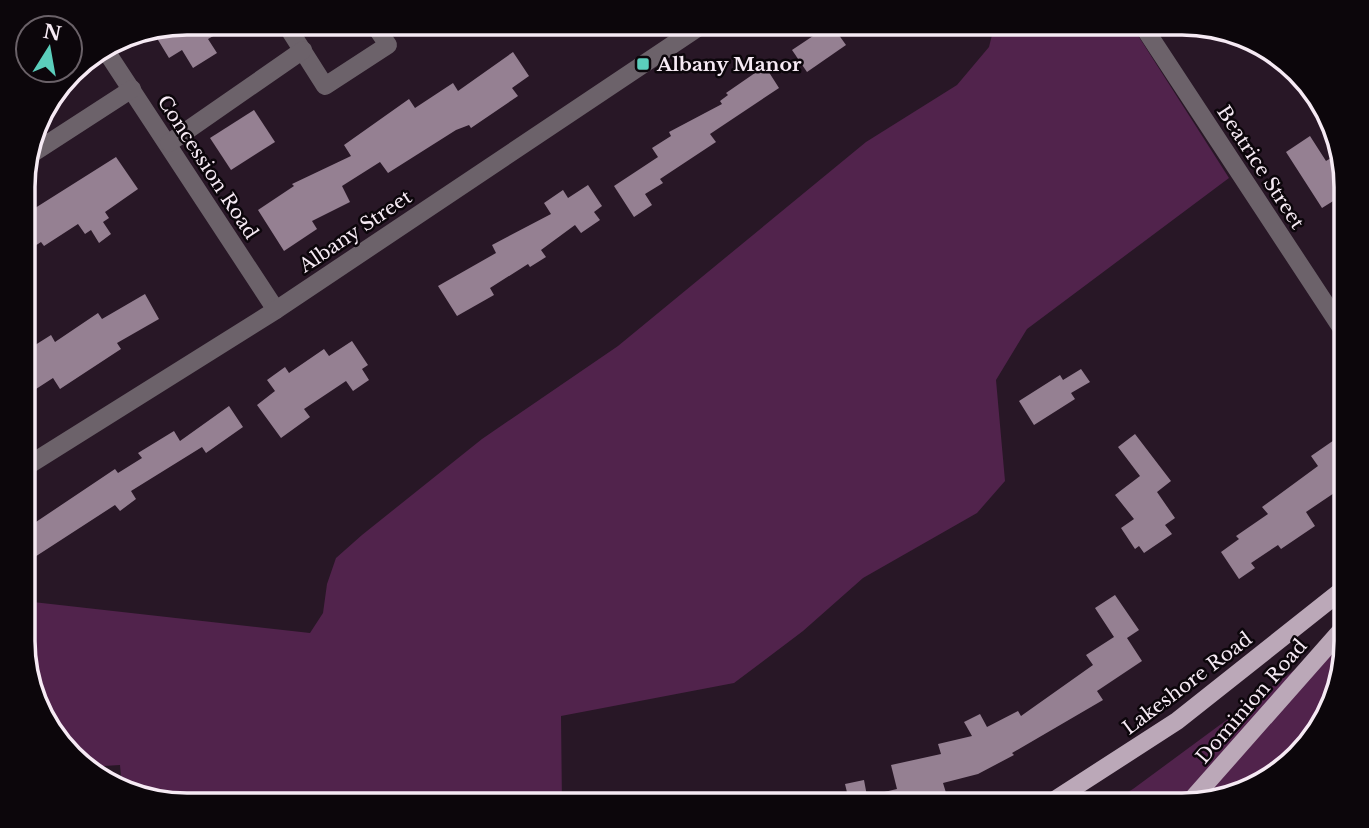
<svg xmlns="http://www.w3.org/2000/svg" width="1369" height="828" viewBox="0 0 1369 828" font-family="'Libre Baskerville',serif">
	<rect width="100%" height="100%" fill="#281726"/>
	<g fill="#51234c">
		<path d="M 995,23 L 1130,23 L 1229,178 L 1027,329 L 996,380 L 1005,481 L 977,513 L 863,578 L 803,631 L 734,683 L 561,716 L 562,805 L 186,805 L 122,788 L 120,765 L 87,767 L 50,732 L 24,662 L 24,601 L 310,633 L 323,613 L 327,584 L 336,558 L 362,535 L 482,439 L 618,346 L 866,142 L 957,85 L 989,47 Z"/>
		<path d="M 1346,632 L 1346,652 L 1324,724 L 1265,783 L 1193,805 L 1106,805 L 1133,789 Z"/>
	</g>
	<g fill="#958092">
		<path d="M 187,23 L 209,23 L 217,34 L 208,39 L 217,53 L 193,68 L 182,50 L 169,58 L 155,35 L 168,26 Z"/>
		<path d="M 831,24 L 846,45 L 807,72 L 792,50 Z"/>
		<path d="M 513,52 L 529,76 L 512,88 L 518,96 L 471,128 L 469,125 L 456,130 L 388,173 L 380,162 L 342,186 L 350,202 L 312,221 L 317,229 L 284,251 L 258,210 L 294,186 L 292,184 L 351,156 L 344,145 L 409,99 L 415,108 L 453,83 L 458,91 Z"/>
		<path d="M 765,66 L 779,88 L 710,134 L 716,142 L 660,179 L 663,183 L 645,194 L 652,205 L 634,217 L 614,186 L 658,157 L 652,148 L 671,136 L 669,132 L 722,104 L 720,101 L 728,95 L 726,93 Z"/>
		<path d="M 254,110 L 275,142 L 231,170 L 210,138 Z"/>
		<path d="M 1310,136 L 1326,161 L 1339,153 L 1346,175 L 1346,193 L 1322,208 L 1286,152 Z"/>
		<path d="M 116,157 L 138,189 L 105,212 L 109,218 L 103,222 L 111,234 L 99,243 L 91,230 L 85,234 L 78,224 L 44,246 L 41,242 L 24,253 L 24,215 Z"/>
		<path d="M 588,185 L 602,206 L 594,212 L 600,220 L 581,233 L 575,225 L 541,250 L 546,257 L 530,267 L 528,264 L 490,288 L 494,295 L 457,316 L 438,286 L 496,253 L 492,245 L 551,214 L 544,203 L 563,190 L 568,198 Z"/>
		<path d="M 145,294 L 159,319 L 117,343 L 121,349 L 60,389 L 53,378 L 36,389 L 24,370 L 24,352 L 51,335 L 55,342 L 98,313 L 102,319 Z"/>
		<path d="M 352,341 L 368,365 L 362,369 L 369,380 L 353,391 L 346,381 L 304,409 L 310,417 L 281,438 L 257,405 L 275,391 L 267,380 L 285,367 L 289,373 L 324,349 L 329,356 Z"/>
		<path d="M 1081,369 L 1090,382 L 1071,393 L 1075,399 L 1034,425 L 1019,401 L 1060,375 L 1063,380 Z"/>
		<path d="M 229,406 L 243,427 L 206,453 L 202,447 L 131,491 L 136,499 L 120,511 L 115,505 L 24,564 L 24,530 L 115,469 L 118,473 L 142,458 L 138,453 L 174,431 L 180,441 Z"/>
		<path d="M 1135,434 L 1171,481 L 1157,492 L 1175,518 L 1165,525 L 1172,534 L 1144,553 L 1139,546 L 1135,549 L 1121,528 L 1134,519 L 1115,495 L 1140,476 L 1118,447 Z"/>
		<path d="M 1340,436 L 1346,444 L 1346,485 L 1306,512 L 1315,526 L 1281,549 L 1278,545 L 1251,563 L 1255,568 L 1239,579 L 1221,552 L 1239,539 L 1236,536 L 1268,514 L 1262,507 L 1318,466 L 1311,456 Z"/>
		<path d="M 1115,595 L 1139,630 L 1127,638 L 1142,661 L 1097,691 L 1103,700 L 1012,753 L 1014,755 L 978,774 L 943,783 L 947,796 L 912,805 L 850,805 L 845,784 L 864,780 L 867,796 L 897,789 L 891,765 L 941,754 L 938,744 L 972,736 L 964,722 L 980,714 L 987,727 L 1018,711 L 1021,716 L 1093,665 L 1086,655 L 1114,637 L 1095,608 Z"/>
	</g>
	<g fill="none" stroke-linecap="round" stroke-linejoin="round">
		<g stroke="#6c626a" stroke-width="18">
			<path d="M 285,23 L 325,86 L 388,45 L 373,23"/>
			<path d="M 1141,23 L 1346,335"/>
			<path d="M 104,48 L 276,310"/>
			<path d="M 169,143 L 303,50"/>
			<path d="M 27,157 L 132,89"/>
			<path d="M 24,468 L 276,310 L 705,23"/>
		</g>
		<g stroke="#bba8b8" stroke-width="18">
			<path d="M 1047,805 L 1177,721 L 1346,587"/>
			<path d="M 1187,805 L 1346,625"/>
		</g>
	</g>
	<rect fill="#5bcebc" stroke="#0c060b" stroke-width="2.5" x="636" y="57" width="14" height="14" rx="3.5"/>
	<g text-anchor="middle" stroke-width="5" stroke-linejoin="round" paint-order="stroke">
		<g font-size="19" font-weight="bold" fill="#f6eaf4" stroke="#0c060b" text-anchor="start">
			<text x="657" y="71">Albany Manor</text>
		</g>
		<g font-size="19" fill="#f6eaf4" stroke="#0c060b">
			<text transform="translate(208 167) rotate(57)" y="7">Concession Road</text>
			<text transform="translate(1261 167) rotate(57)" y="7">Beatrice Street</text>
			<text transform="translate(355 231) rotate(-34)" y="7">Albany Street</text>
			<text transform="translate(1187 683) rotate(-37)" y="7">Lakeshore Road</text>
			<text transform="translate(1251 701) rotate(-49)" y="7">Dominion Road</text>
		</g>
	</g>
	<path d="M0 0H1369V828H0ZM187 35H1182A152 152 0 0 1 1334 187V641A152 152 0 0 1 1182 793H187A152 152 0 0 1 35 641V187A152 152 0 0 1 187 35Z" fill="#0c060b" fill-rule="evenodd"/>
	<path fill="none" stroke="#f6eaf4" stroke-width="3.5" d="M187 35H1182A152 152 0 0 1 1334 187V641A152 152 0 0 1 1182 793H187A152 152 0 0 1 35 641V187A152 152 0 0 1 187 35Z"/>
	<g transform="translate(49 49) rotate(11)"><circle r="33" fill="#0c060b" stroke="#6a6168" stroke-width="2"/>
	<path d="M0-5L12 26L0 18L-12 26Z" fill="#5bcebc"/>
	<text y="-10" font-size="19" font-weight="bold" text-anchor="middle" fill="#f6eaf4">N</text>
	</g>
</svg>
